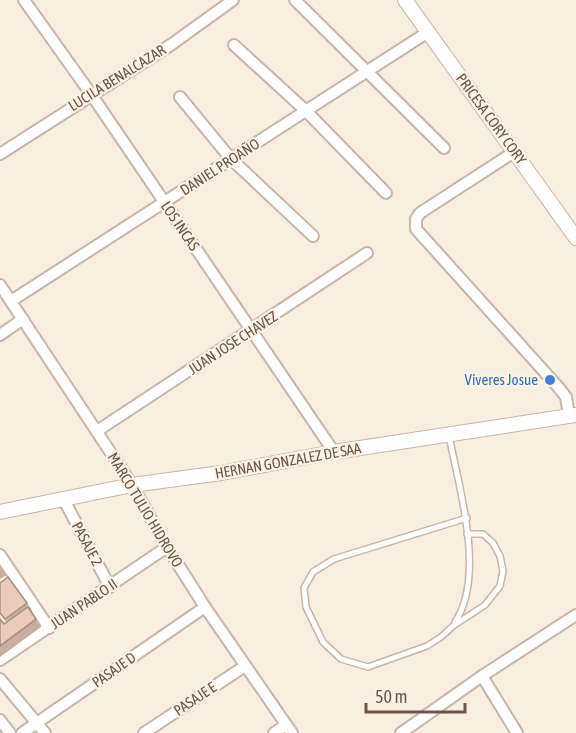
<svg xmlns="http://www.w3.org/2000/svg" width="576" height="733" viewBox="0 0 576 733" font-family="'Asap Condensed',sans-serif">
	<rect width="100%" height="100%" fill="#f8eee1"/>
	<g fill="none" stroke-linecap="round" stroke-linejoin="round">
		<g stroke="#c7b6ab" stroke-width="8">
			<g id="service">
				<path d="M 449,436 C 459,487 486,576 455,622"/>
				<path d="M 467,518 L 334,559 L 313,572 L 304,588 L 306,607 L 323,642 L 341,659 L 368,667 L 427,646 L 441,637 L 453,626 L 485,605 L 500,586 L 503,571 L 500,556 L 493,543 L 483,534 L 467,534"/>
			</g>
		</g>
		<g stroke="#c7b6ab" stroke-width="14">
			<g id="minor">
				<path d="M 24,0 L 91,94 L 334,452"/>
				<path d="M 295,0 L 444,148"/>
				<path d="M 234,45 L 306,111 L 386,193"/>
				<path d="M 180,97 L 231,159 L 313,236"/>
				<path d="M 514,152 L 420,213 L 416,219 L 416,229 L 559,388 L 566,397 L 569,416"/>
				<path d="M 0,154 L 172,44 L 233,0"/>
				<path d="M 0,285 L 132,485 L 167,547 L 205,607 L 292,733"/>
				<path d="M 11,301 L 428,32"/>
				<path d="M 0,335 L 23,319"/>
				<path d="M 97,431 L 367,253"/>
				<path d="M 64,500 L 110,587"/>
				<path d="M 0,555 L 49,628"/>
				<path d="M 0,660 L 167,547"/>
				<path d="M 482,676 L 576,615"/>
				<path d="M 0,679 L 45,733"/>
				<path d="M 0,720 L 10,733"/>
				<path d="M 22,733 L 205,607"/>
				<path d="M 144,733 L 245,666"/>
				<path d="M 274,733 L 286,725"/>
				<path d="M 401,733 L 482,676 L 517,733"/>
			</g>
		</g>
		<g stroke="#c7b6ab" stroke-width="16">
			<g id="tertiary">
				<path d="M 405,0 L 576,238"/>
				<path d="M 0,512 L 132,485 L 221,473 L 334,452 L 576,415"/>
			</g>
		</g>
		<use href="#service" stroke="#fff" stroke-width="5"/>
		<use href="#minor" stroke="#fff" stroke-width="10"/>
		<use href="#tertiary" stroke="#fff" stroke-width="14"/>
	</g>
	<g fill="#c9afa3">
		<path d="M 0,566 L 6,575 L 0,579 Z"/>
		<path d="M 8,577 L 32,610 L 31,611 L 41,627 L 0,657 L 0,619 L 4,624 L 7,623 L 0,613 Z"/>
	</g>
	<g fill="#eaccbd" stroke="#a48f84" stroke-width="1.5">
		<path d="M 8,577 L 27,603 L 5,619 L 0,613 L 0,583 Z"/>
		<path d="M 28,607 L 36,619 L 0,646 L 0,619 L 4,624 Z"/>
	</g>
	<circle fill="#3f7fe0" stroke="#fcf3e7" stroke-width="2" cx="550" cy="380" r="6"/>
	<g text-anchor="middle" stroke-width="4.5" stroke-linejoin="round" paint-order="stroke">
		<g font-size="15" fill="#6c564c" stroke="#fcf3e7">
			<text transform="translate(117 78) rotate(-32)" y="5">LUCILA BENALCAZAR</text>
			<text transform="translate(491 119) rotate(54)" y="5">PRICESA CORY CORY</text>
			<text transform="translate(220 167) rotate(-33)" y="5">DANIEL PROAÑO</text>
			<text transform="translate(180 226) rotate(56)" y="5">LOS INCAS</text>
			<text transform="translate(233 343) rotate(-33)" y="5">JUAN JOSE CHAVEZ</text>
			<text transform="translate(288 461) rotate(-10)" y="5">HERNAN GONZALEZ DE SAA</text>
			<text transform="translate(145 510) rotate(59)" y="5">MARCO TULIO HIDROVO</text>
			<text transform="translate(87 544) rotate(62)" y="5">PASAJE 2</text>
			<text transform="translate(84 604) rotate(-34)" y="5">JUAN PABLO II</text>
			<text transform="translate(114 670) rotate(-35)" y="5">PASAJE D</text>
			<text transform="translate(195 699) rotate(-34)" y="5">PASAJE E</text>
		</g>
		<g font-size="15" fill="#366cbe" stroke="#fcf3e7" text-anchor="end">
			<text x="538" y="385">Víveres Josue</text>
		</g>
	</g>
	<path d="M366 703v9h99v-9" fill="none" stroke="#6c564c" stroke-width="3"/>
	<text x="375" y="703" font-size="18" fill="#6c564c" stroke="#fcf3e7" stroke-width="4.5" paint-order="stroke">50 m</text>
</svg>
